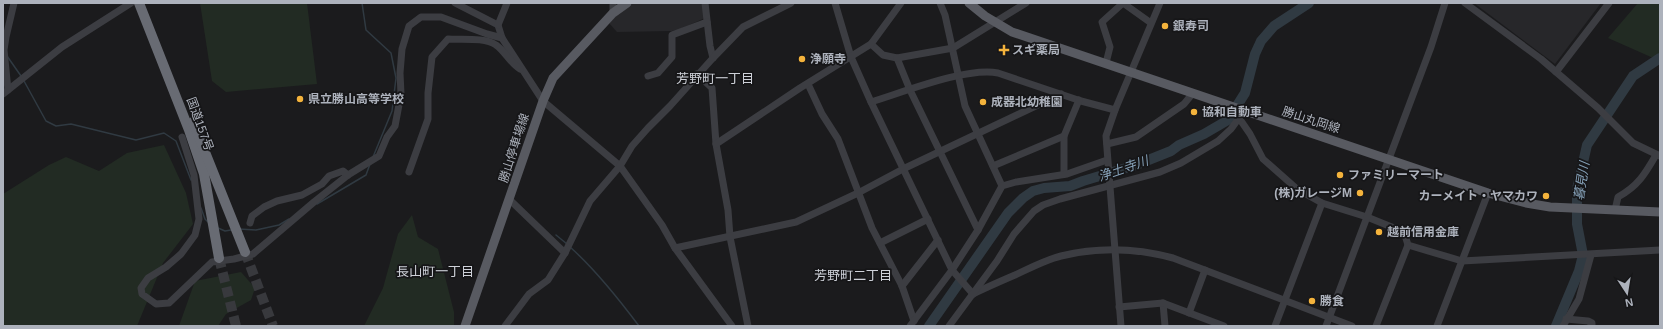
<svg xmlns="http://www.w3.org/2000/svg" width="1663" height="329" viewBox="0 0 1663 329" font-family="Helvetica,'Noto Sans JP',sans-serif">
	<rect width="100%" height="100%" fill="#1b1b1d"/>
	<g fill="#27272a">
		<path d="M 633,3 L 703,3 L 705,18 L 678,30 L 672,31 L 617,32 L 609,23 L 621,11 Z"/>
		<path d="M 1474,3 L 1601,3 L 1555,64 Z"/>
	</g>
	<g fill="#222b23">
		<path d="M 200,3 L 307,3 L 317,84 L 226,92 L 212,81 Z"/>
		<path d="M 1638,3 L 1660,3 L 1660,61 L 1608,38 Z"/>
		<path d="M 164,145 L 186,193 L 193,224 L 163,263 L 137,326 L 3,326 L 3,194 L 49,165 L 66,157 L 99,171 L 127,153 Z"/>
		<path d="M 412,215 L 418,237 L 438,249 L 454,312 L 454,326 L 364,326 L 383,288 L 398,234 Z"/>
		<path d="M 241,272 L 255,288 L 251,300 L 226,314 L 218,326 L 179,326 L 195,281 Z"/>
	</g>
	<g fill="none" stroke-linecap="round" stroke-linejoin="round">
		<g stroke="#303a42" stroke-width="1.5">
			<path d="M 362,3 L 366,30 L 391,53 L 396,78 L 392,111 L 373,157"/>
			<path d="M 7,56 L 21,76"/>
			<path d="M 24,81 L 46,121 L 56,126 L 71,124 L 136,140 L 164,133 L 176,141 L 191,180"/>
			<path d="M 317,204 L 366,175 L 370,164"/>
			<path d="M 201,208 L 205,219 L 208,222"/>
			<path d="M 218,228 L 225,231 L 231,230"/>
			<path d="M 239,229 L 256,230 L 279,225 L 289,219"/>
			<path d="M 556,235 L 567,244"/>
			<path d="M 570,247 C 596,270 618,298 639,326"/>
		</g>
		<g stroke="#303a42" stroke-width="10">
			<path d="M 929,326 L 1008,213 L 1023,198 L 1033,191 L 1044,188 L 1070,186 L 1083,181 L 1136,165 L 1171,151 L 1179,145 L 1204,134 L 1228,120 L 1245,93 L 1255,54 L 1261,41 L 1274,26 L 1309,3"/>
			<path d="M 1556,326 L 1579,271 L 1583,255 L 1577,224 L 1577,189 L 1587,145 L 1633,76 L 1660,58"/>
		</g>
		<g stroke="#38393d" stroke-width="10" stroke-dasharray="10 5" stroke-linecap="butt">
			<path d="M 245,252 L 273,326"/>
			<path d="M 219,258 L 236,326"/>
		</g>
		<g stroke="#3c3d42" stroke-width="7">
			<path d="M 455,3 L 498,25 L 502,38 L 543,101 L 620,166 L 662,225 L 675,248 L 732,326"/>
			<path d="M 705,3 L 710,46 L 713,58"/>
			<path d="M 835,3 L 851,57 L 871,102 L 952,270 L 973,294"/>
			<path d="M 940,3 L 945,15 L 965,106 L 1002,186"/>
			<path d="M 1123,3 L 1151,23"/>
			<path d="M 1465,3 L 1541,59 L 1598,108 L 1633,143 L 1660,156"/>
			<path d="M 613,13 L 613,3"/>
			<path d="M 498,25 L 507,3"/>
			<path d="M 871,44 L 883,55 L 897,58 L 910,90 L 978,230"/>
			<path d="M 897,58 L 953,48 L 1026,3"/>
			<path d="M 1106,63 L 1110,47 L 1102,22 L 1123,3"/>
			<path d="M 1556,72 L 1609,3"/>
			<path d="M 697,74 L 712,88 L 716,144 L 728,210 L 730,237 L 748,326"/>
			<path d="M 648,76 L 658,73 L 672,57 L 672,35 L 707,22"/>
			<path d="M 808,84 L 822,114 L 838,139 L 872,228 L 902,286 L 914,321"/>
			<path d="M 8,90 L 62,47 L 131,3"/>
			<path d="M 3,94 L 8,90 L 4,50 L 6,37 L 14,3"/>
			<path d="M 871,102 C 904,92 966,67 998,73 L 1081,101 L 1115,110"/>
			<path d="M 1243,111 L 1239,118 L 1250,134 L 1263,159 L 1297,189 L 1322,203 L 1367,217 L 1404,232 L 1408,245 L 1462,261 L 1660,250"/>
			<path d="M 1064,136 L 1064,174"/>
			<path d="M 182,137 L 194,175 L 199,219 L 195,235 L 181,254 L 166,267 L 148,278 L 141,288 L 142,294 L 156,304 L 169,303 L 212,262 L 234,259 L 253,254 L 314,202 L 348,175 L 379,156 L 387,137 L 395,126 L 401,94 L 400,73 L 402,49 L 409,26 L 421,17 L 441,17 L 487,34 L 502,38"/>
			<path d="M 716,144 L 800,88 L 871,44 L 901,3"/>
			<path d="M 1107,144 L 1136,137 L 1184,104 L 1193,93"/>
			<path d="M 993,166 L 1064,136 L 1079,100"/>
			<path d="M 409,172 L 428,119 L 428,93 L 432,57 L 448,39 C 461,40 485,37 496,45 C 505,51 510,63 520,69"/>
			<path d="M 510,200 L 565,253"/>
			<path d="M 1615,210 L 1618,197 C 1638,186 1645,174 1656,155"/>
			<path d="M 250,223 L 252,216 L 264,207 L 277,201 L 302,195 L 322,184 L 329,176 L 343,171 L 348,175"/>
			<path d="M 880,243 L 928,219"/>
			<path d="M 675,248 L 796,222 L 858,193 L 903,169 L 1061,94"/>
			<path d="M 902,286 L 938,240"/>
			<path d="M 973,294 C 987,287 1001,281 1015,275 C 1030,268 1045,260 1061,256 C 1098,247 1136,248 1173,258 L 1352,326"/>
			<path d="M 1163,303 L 1165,326"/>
			<path d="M 1119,307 L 1163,303 L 1224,326"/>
			<path d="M 1189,313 L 1205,270"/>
			<path d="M 1566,319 L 1588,321 L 1592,323 L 1592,326"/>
			<path d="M 505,326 L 529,294 L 548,280 L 565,253 L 590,201 L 620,166 L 632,146 L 648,128 L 670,106 L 713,58 L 743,27 L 791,3"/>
			<path d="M 910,326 L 952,270 L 978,230 L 1002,186 L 1016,182 L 1067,174 L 1107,160"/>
			<path d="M 949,326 L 997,261 L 1014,234 L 1034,211 L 1043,205 L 1060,199 L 1160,172 L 1181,163 L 1218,141 L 1231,129 L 1239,118"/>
			<path d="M 1121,326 L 1106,136 L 1115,110 L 1160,3"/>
			<path d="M 1275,326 L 1322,203"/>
			<path d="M 1326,326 L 1431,47 L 1445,3"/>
			<path d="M 1376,326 L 1408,245"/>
			<path d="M 1437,326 L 1488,193"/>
			<path d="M 1563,326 L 1579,299 L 1591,255"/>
		</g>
		<g stroke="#585a61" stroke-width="9">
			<path d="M 969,3 L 985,16 L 1012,32 L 1488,193 L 1526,203 L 1550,207 L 1660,212"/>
			<path d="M 465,326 L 543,101 L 553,78 L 613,13 L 627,3"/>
		</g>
		<g stroke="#686b73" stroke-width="10">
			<path d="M 139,3 L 189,130 L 204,174 L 219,258"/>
			<path d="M 193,122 L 245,252"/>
		</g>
	</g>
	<g fill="#f4b33c" stroke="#161618" stroke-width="1.5">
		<circle cx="1165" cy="26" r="4"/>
		<path d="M1002 44h4v4h4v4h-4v4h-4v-4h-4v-4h4z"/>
		<circle cx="802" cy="59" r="4"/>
		<circle cx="300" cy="99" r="4"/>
		<circle cx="983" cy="102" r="4"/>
		<circle cx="1194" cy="112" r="4"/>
		<circle cx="1340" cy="175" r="4"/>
		<circle cx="1360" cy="193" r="4"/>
		<circle cx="1546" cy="196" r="4"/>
		<circle cx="1379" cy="232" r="4"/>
		<circle cx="1312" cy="301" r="4"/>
	</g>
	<g text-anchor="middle" stroke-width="3.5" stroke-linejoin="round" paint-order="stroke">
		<g font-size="12" font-weight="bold" fill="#adb2bc" stroke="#161618" text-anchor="start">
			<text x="1173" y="30">銀寿司</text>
			<text x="1012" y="54">スギ薬局</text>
			<text x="810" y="63">浄願寺</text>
			<text x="308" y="103">県立勝山高等学校</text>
			<text x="991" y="106">成器北幼稚園</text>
			<text x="1202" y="116">協和自動車</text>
			<text x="1348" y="179">ファミリーマート</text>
			<text x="1352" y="197" text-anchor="end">(株)ガレージM</text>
			<text x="1538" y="200" text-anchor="end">カーメイト・ヤマカワ</text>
			<text x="1387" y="236">越前信用金庫</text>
			<text x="1320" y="305">勝食</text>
		</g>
		<g font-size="12" fill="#adb2bc" stroke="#161618">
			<text transform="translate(1311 120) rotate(18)" y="4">勝山丸岡線</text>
			<text transform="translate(200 124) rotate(70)" y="4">国道157号</text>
			<text transform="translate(514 148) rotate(-72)" y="4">勝山停車場線</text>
		</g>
		<g font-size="13" fill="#ced1d8" stroke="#161618">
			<text x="715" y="83">芳野町一丁目</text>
			<text x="435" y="276">長山町一丁目</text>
			<text x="853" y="280">芳野町二丁目</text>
		</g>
		<g font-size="13" font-style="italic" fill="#85a0b7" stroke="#161618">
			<text transform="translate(1123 168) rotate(-19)" y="5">浄土寺川</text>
			<text transform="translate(1581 181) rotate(-81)" y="5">暮見川</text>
		</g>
	</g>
	<rect width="1663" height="329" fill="none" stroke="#adb2bc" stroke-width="8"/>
	<g transform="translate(1627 293) rotate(168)" stroke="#161618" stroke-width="3" paint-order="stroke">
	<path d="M0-3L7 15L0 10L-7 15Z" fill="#adb2bc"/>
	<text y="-6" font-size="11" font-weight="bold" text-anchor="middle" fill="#adb2bc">N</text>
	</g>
</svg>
